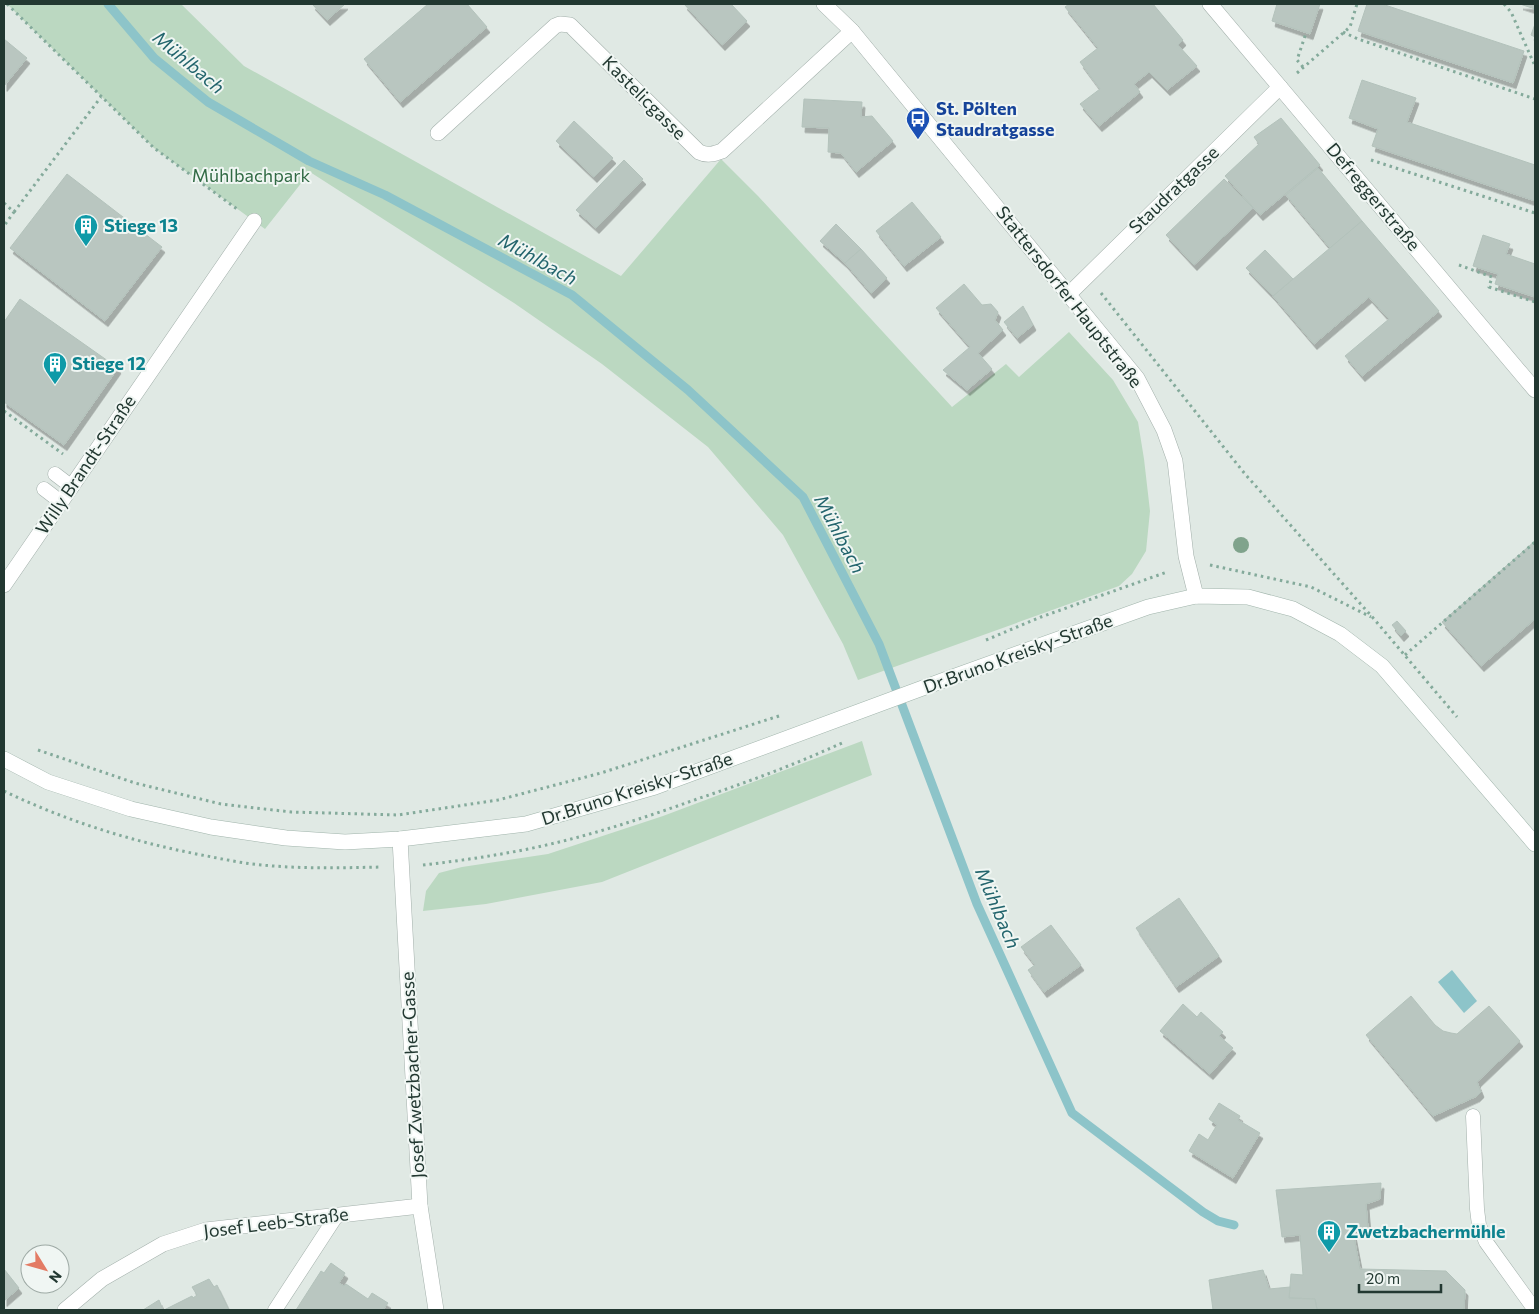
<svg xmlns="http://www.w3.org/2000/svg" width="1539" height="1314" viewBox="0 0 1539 1314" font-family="Commissioner,sans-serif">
	<defs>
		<filter id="shadow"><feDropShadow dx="3" dy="5.5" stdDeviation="0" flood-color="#0004"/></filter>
	</defs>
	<rect width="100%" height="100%" fill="#e0e9e4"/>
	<g fill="#bbd8c1">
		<path d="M 7,4 L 181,4 L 244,66 L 621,276 L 721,159 L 758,196 L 952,407 L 1006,364 L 1019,377 L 1069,332 L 1113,380 L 1138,422 L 1144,459 L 1150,511 L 1146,551 L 1132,574 L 1119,586 L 858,680 L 843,644 L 783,535 L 708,447 L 602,364 L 514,303 L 310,172 L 265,229 L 154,148 Z"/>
		<path d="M 862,741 L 872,775 L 602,882 L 486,904 L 423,911 L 426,891 L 439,873 L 462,867 L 548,854 L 663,816 Z"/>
	</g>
	<path fill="#8dc4c9" d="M 1452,970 L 1477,1001 L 1464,1013 L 1438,982 Z"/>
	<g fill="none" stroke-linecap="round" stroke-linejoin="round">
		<path stroke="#8dc4c9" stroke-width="9" d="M 108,4 L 154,58 L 208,102 L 309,161 L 385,195 L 572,295 L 688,390 L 803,497 L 879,644 L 977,904 L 1072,1113 L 1203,1212 L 1218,1221 L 1234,1225"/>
	</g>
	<g fill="#b9c6c0" stroke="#b3c2bb" filter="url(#shadow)">
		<path d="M 312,4 L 345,4 L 327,20 Z"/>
		<path d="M 428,4 L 467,4 L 487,27 L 400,102 L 364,59 Z"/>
		<path d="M 684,4 L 731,4 L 747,21 L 722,45 Z"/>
		<path d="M 1069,4 L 1153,4 L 1183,40 L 1178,45 L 1197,66 L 1167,90 L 1149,72 L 1134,84 L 1140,92 L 1099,126 L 1080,104 L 1100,89 L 1080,62 L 1098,48 L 1065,7 Z"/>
		<path d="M 1277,4 L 1320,4 L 1310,34 L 1272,21 Z"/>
		<path d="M 1367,4 L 1382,4 L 1524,51 L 1513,83 L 1358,31 Z"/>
		<path d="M 1520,4 L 1535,4 L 1535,9 Z"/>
		<path d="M 1535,24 L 1535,37 L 1531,35 Z"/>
		<path d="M 4,39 L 27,58 L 4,86 Z"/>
		<path d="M 1362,80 L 1416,98 L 1407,122 L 1535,165 L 1535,201 L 1372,146 L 1378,129 L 1349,118 Z"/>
		<path d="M 804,99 L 862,102 L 861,117 L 872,116 L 893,141 L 856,172 L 841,153 L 828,152 L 829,128 L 802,127 Z"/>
		<path d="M 1281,118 L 1320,165 L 1260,215 L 1225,176 L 1259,144 L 1254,137 Z"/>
		<path d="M 574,121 L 613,158 L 594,177 L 556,141 Z"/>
		<path d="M 624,160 L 643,179 L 596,228 L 576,210 Z"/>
		<path d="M 1318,168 L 1362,221 L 1330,248 L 1286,195 Z"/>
		<path d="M 67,174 L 162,247 L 105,321 L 10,248 Z"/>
		<path d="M 1224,179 L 1253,208 L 1194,265 L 1166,235 Z"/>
		<path d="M 912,202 L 941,237 L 904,266 L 876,231 Z"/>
		<path d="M 1362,221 L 1439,311 L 1362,376 L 1345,356 L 1389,319 L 1369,297 L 1314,344 L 1273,296 Z"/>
		<path d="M 836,224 L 861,249 L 845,263 L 820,241 Z"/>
		<path d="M 1483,235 L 1510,244 L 1506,254 L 1535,264 L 1535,297 L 1495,284 L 1498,274 L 1473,266 Z"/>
		<path d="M 861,249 L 887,278 L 871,293 L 845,263 Z"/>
		<path d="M 1265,250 L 1293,279 L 1273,296 L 1246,268 Z"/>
		<path d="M 964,284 L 982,305 L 991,304 L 998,312 L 995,320 L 1003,330 L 978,353 L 992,369 L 967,390 L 943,370 L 970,347 L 936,308 Z"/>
		<path d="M 20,299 L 118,368 L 64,445 L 4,402 L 4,322 Z"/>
		<path d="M 1023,306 L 1033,325 L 1017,338 L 1004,322 Z"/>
		<path d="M 1535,541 L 1535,619 L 1481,666 L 1442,622 Z"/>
		<path d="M 1397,621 L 1406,631 L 1401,636 L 1392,625 Z"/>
		<path d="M 1179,898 L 1219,956 L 1176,987 L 1136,928 Z"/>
		<path d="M 1051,925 L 1081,965 L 1044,992 L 1028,970 L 1035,965 L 1021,947 Z"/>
		<path d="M 1411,996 L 1435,1025 L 1443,1031 L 1451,1033 L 1457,1034 L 1489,1006 L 1520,1041 L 1477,1082 L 1481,1092 L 1477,1096 L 1433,1116 L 1366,1035 Z"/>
		<path d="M 1183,1004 L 1197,1017 L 1201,1012 L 1223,1032 L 1219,1036 L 1233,1048 L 1210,1074 L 1160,1031 Z"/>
		<path d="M 1219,1103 L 1240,1116 L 1238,1120 L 1260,1133 L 1233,1178 L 1189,1151 L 1199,1134 L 1208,1140 L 1217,1125 L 1209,1119 Z"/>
		<path d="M 1381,1183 L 1380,1199 L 1366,1204 L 1368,1229 L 1353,1232 L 1360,1269 L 1446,1271 L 1465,1290 L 1464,1310 L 1317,1309 L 1315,1299 L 1289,1298 L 1291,1274 L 1303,1275 L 1300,1235 L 1282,1237 L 1276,1190 Z"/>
		<path d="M 331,1263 L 345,1273 L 339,1283 L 344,1286 L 346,1284 L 368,1299 L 372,1293 L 388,1303 L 383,1310 L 296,1310 L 321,1271 L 324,1273 Z"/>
		<path d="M 4,1269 L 19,1288 L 4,1301 Z"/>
		<path d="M 1263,1270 L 1269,1289 L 1290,1287 L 1289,1298 L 1315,1299 L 1317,1310 L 1213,1310 L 1209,1280 Z"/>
		<path d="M 209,1279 L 214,1287 L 217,1285 L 229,1310 L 164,1310 L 192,1296 L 193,1298 L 197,1295 L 192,1287 Z"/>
		<path d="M 159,1300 L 163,1310 L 143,1310 Z"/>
	</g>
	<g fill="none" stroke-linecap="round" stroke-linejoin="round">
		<g stroke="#a3b0ab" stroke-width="15">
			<g id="lane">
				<path d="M 55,474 L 72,487"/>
				<path d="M 44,489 L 61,502"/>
				<path d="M 1473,1116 L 1477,1209 L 1479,1225 L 1486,1242 L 1535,1310"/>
				<path d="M 275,1310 L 337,1215"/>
			</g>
		</g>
		<g stroke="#a3b0ab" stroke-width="16">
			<g id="street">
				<path d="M 824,4 L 852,31 L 1137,378 L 1164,430 L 1175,461 L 1186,556 L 1196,596"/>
				<path d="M 1210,4 L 1535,390"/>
				<path d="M 438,133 L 555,26 L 560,24 L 570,25 L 699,152 C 707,156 714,154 722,151 L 852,31"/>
				<path d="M 1069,294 L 1280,87"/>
				<path d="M 4,585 L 254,221"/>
				<path d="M 400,839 L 420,1206 L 436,1310"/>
				<path d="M 65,1310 L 102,1279 L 163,1244 L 206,1230 L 420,1206"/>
			</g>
		</g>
		<g stroke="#a0b4ab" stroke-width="16">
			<path id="secondary" d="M 4,759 L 48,782 L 131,809 L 211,827 L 286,838 L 345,842 L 400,839 L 526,824 L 655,787 L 947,679 L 1148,607 L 1196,596 L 1248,597 L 1293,609 L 1340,634 L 1382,666 L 1535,844"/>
		</g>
		<g stroke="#84aa9b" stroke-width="3" stroke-dasharray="2.5 4" stroke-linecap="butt">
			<path d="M 7,4 L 154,148 L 237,209"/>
			<path d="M 1504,4 L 1511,12 L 1535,66"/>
			<path d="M 1343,32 L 1358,39 L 1535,99"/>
			<path d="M 1303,67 L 1297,60 L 1306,33"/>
			<path d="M 1297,73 L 1350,27 L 1357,4"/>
			<path d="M 1371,160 L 1535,213"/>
			<path d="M 4,203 L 14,212 L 4,226"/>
			<path d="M 14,212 L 101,97"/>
			<path d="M 1459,265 L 1492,277 L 1489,287 L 1535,302"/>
			<path d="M 1101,293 L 1245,474 L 1374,619 L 1457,717"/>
			<path d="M 4,411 L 63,454"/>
			<path d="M 1210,565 L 1311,587 L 1371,617"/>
			<path d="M 986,640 L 1041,617 L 1167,572"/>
			<path d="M 1405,655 L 1535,542"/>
			<path d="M 38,750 L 135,783 L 221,804 L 291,812 L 398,815 L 498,800 L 601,773 L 782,715"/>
			<path d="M 4,791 C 68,822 137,843 207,856 C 222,859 237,862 252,864 C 295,869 338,868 382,867"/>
			<path d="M 423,865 C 458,861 493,856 528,849 C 587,837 644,818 700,798 C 748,782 796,764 842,743"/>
		</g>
		<use href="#lane" stroke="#fff" stroke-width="14"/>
		<use href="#street" stroke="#fff" stroke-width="15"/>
		<use href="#secondary" stroke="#fff" stroke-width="15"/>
	</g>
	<circle fill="#80a38c" cx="1241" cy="545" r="8"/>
	<defs>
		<g id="bus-pin" transform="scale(1.25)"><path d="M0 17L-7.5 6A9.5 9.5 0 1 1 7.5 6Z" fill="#1a4fb4" stroke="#f0f6f3"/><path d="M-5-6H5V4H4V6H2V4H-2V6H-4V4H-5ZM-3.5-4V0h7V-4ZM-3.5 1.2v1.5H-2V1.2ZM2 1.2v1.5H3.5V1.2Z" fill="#fff"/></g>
		<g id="building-pin" transform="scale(1.25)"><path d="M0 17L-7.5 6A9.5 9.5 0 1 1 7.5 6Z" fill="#0f9aa8" stroke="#f0f6f3"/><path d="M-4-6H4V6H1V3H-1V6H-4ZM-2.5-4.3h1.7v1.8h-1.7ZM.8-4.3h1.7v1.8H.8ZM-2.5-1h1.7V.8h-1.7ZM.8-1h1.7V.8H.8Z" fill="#fff"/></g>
	</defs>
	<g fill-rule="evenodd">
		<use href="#bus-pin" x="918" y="119"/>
		<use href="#building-pin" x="86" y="226"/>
		<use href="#building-pin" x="55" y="364"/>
		<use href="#building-pin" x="1329" y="1232"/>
	</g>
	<g text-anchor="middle" stroke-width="4" stroke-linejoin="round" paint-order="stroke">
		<g font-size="18" fill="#223831" stroke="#f0f6f3">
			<text transform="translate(644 98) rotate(45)" y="6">Kastelicgasse</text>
			<text transform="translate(1174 190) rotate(-44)" y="6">Staudratgasse</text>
			<text transform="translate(1373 197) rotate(50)" y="6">Defreggerstraße</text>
			<text transform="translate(1069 297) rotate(52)" y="6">Stattersdorfer Hauptstraße</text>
			<text transform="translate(86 465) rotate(-56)" y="6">Willy Brandt-Straße</text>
			<text transform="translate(1018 654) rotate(-20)" y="6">Dr.Bruno Kreisky-Straße</text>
			<text transform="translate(637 789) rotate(-18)" y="6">Dr.Bruno Kreisky-Straße</text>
			<text transform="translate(413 1075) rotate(-93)" y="6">Josef Zwetzbacher-Gasse</text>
			<text transform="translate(276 1223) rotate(-7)" y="6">Josef Leeb-Straße</text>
		</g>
		<g font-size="18" font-weight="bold" fill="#164399" stroke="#f0f6f3" text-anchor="start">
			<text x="936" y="115">St. Pölten<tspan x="936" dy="21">Staudratgasse</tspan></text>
		</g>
		<g font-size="18" fill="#316a44" stroke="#f0f6f3">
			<text x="251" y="182">Mühlbachpark</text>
		</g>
		<g font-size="18" font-weight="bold" fill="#0d838f" stroke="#f0f6f3" text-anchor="start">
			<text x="104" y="232">Stiege 13</text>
			<text x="72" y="370">Stiege 12</text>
			<text x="1346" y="1238">Zwetzbachermühle</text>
		</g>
		<g font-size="19" font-style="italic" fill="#23656d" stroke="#f0f6f3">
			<text transform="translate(189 62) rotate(40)" y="7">Mühlbach</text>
			<text transform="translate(538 259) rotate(29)" y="7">Mühlbach</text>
			<text transform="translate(840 534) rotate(62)" y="7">Mühlbach</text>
			<text transform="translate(998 908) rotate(67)" y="7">Mühlbach</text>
		</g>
	</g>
	<rect width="1539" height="1314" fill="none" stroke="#223831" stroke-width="10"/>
	<g transform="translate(45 1269) rotate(127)"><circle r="24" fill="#f0f6f3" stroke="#9eaaa5"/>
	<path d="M0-4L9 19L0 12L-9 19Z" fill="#e37b64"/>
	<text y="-8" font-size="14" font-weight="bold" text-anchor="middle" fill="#223831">N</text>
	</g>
	<path d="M1359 1284v8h82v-8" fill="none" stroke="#223831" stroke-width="2.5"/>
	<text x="1366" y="1284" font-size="15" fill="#223831" stroke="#f0f6f3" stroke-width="4" paint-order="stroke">20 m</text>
</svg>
